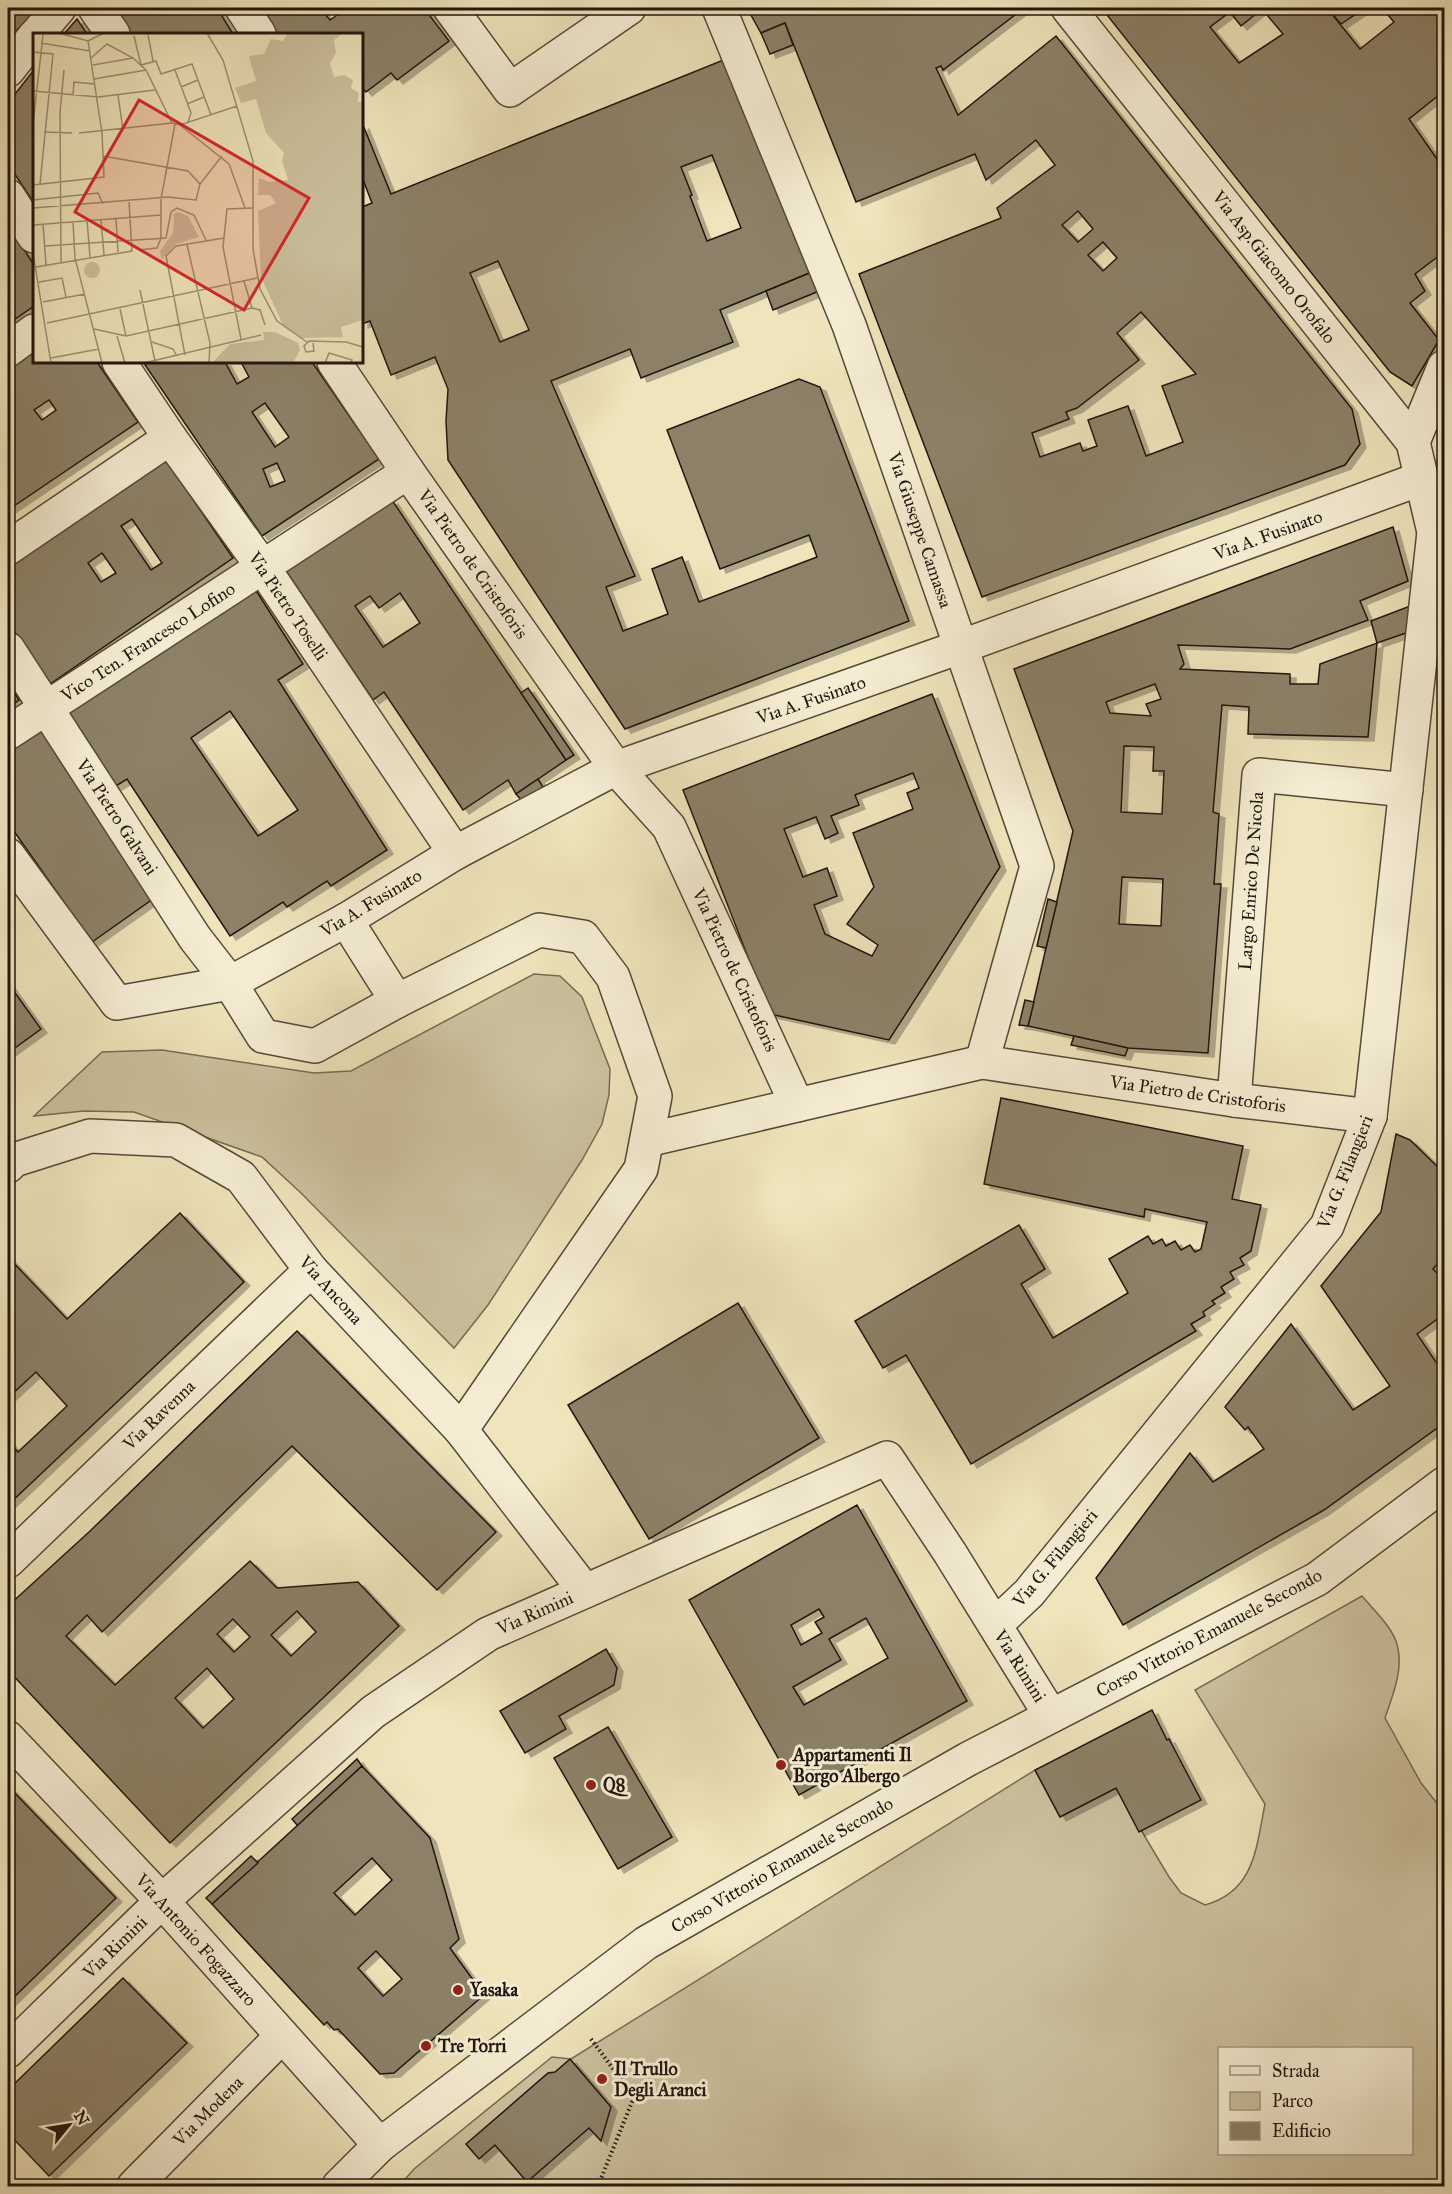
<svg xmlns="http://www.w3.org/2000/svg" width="1452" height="2194" viewBox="0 0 1452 2194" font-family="'IM FELL Great Primer',serif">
	<defs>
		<filter id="shadow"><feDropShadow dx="6" dy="4" stdDeviation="0" flood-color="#0004"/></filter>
	</defs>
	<rect width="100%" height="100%" fill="#efe4bb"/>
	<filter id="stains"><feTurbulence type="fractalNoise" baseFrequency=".00333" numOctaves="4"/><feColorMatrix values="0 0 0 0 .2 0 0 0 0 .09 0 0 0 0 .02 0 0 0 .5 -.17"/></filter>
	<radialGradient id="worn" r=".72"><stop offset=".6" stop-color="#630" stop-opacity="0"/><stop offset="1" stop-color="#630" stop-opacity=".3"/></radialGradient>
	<g fill="#ccc19e" stroke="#766b56" stroke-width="1.5" fill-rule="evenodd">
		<path d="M 534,974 L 560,976 L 582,997 L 610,1069 L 609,1095 L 602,1124 L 582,1160 L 488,1305 L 454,1348 L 301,1193 L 262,1157 L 134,1112 L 84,1111 L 34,1116 L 102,1052 L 162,1050 L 314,1073 L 351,1071 Z"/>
		<path d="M 1362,1596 C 1373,1609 1390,1625 1396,1641 C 1405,1667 1393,1694 1385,1718 L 1421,1783 L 1444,1812 L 1444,2186 L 399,2186 L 414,2169 L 552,2057 L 571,2059 L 1035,1770 L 1060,1817 L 1116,1788 L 1169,1877 L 1181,1893 L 1205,1905 C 1255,1891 1256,1848 1265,1804 L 1195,1690 ZM 1220,2048 L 1412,2048 L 1412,2154 L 1220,2154 Z"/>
	</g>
	<g fill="#8c8168" stroke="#20150e" stroke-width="1.5" fill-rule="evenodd" filter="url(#shadow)">
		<path d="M 8,8 L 39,8 L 8,39 Z"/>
		<path d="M 111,8 L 217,8 L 233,34 L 129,34 Z"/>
		<path d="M 257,8 L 320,8 L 330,20 L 347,8 L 424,8 L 449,41 L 397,80 L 391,73 L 366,92 L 362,87 L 362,34 L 273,34 Z"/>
		<path d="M 747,8 L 1024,8 L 943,70 L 941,66 L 936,68 L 958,115 L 1056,36 L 1352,409 L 1360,444 L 1345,465 L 982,597 L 859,274 L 1001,218 L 997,208 L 1055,165 L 1036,140 L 986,180 L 975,154 L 856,202 L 785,23 L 761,33 ZM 1078,211 L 1093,229 L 1078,242 L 1062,225 ZM 1103,242 L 1117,258 L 1103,271 L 1088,255 ZM 1141,312 L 1196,374 L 1162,386 L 1183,442 L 1146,456 L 1128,406 L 1088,420 L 1097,446 L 1083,451 L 1080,443 L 1040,457 L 1032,433 L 1069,419 L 1066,412 L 1077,408 L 1139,360 L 1117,333 Z"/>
		<path d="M 1116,8 L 1307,8 L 1309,11 L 1313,8 L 1327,8 L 1360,49 L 1394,22 L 1382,8 L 1444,8 L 1444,91 L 1409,119 L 1444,169 L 1444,252 L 1415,274 L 1425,291 L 1410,303 L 1439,340 L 1412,386 L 1390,372 L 1107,15 ZM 1262,9 L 1283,34 L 1239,63 L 1210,27 L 1230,12 L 1241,26 Z"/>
		<path d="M 1327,8 L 1365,8 L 1341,24 Z"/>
		<path d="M 77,19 L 87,34 L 64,34 Z"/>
		<path d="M 785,23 L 793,45 L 770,54 L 761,33 Z"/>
		<path d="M 726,59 L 812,272 L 720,310 L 733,342 L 641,378 L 630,349 L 551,381 L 635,576 L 606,587 L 623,631 L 668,614 L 652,569 L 682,557 L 699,602 L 817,557 L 809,535 L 720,569 L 667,430 L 799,379 L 820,387 L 909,621 L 625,729 L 448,460 L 446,421 L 448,389 L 435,357 L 391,375 L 370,321 L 362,324 L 362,207 L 372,203 L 362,177 L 362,126 L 363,125 L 391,194 ZM 712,155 L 741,228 L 707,241 L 690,196 L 692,195 L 681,167 ZM 498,261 L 529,330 L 500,342 L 470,273 Z"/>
		<path d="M 34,70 L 34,203 L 8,164 L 8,103 Z"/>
		<path d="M 8,225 L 34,265 L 34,306 L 8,324 Z"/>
		<path d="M 812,272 L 819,291 L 773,310 L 766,291 Z"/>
		<path d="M 34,345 L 34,362 L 97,362 L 138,422 L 8,510 L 8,363 ZM 49,400 L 56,410 L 42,420 L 34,410 Z"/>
		<path d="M 143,362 L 225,362 L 237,384 L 249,377 L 241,362 L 312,362 L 379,459 L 262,536 ZM 265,403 L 289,437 L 275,447 L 252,412 ZM 277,463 L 285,481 L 270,487 L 263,469 Z"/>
		<path d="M 160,451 L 233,558 L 50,684 L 8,622 L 8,555 ZM 132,519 L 162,563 L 151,570 L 121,526 ZM 102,553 L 116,573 L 101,582 L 88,563 Z"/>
		<path d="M 392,500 L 566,760 L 516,794 L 508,780 L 463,810 L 384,692 L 373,700 L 286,571 ZM 400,593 L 420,623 L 383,647 L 355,606 L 370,596 L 379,608 Z"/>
		<path d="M 1393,527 L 1408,581 L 1360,601 L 1368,620 L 1290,649 L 1178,645 L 1184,664 L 1180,669 L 1290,674 L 1290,684 L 1318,684 L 1320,664 L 1377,643 L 1368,737 L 1248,734 L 1249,707 L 1222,705 L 1213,812 L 1219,814 L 1214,884 L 1221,884 L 1208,1053 L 1128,1048 L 1028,1026 L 1073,831 L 1014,669 ZM 1155,684 L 1161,699 L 1146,704 L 1151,716 L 1110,713 L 1106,702 ZM 1124,746 L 1154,747 L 1153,771 L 1164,771 L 1162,814 L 1121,812 ZM 1122,877 L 1163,879 L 1161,926 L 1119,924 Z"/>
		<path d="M 255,589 L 303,664 L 278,680 L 387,850 L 331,886 L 327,881 L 287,907 L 283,902 L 230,936 L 127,779 L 111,789 L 63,716 ZM 230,711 L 298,810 L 258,836 L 191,738 Z"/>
		<path d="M 1410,606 L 1409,632 L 1377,643 L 1371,621 Z"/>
		<path d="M 8,682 L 19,700 L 8,708 Z"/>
		<path d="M 528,688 L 574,755 L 566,760 L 521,693 Z"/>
		<path d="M 932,694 L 1000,867 L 889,1040 L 770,1014 L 683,790 ZM 913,773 L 919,788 L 907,793 L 913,809 L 853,833 L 874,887 L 847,924 L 878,945 L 872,956 L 825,934 L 814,905 L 837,896 L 827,868 L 803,877 L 784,829 L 816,817 L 825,839 L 838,833 L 831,816 L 859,805 L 855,795 Z"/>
		<path d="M 39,728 L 157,896 L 92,942 L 11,827 L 8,830 L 8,750 Z"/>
		<path d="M 538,779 L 543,787 L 522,801 L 516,794 Z"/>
		<path d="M 1048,899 L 1057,902 L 1046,948 L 1037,946 Z"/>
		<path d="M 8,983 L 41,1029 L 8,1053 Z"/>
		<path d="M 1025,1000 L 1034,1002 L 1028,1026 L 1019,1025 Z"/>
		<path d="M 1074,1036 L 1128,1048 L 1125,1056 L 1071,1045 Z"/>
		<path d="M 1001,1098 L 1243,1146 L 1232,1199 L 1261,1205 L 1251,1251 L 1240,1258 L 1244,1265 L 1230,1272 L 1234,1279 L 1221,1287 L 1225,1293 L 1212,1301 L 1215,1304 L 1203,1312 L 1205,1316 L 1191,1324 L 1196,1331 L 971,1464 L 906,1355 L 883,1368 L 855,1321 L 1019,1225 L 1045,1269 L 1021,1284 L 1053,1338 L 1128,1293 L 1109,1259 L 1148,1236 L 1153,1244 L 1162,1239 L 1166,1246 L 1175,1241 L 1181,1250 L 1190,1245 L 1195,1252 L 1201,1249 L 1207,1222 L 1145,1209 L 1144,1217 L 984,1184 Z"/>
		<path d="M 1396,1134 L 1410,1140 L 1444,1173 L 1444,1256 L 1433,1269 L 1444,1280 L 1444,1314 L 1417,1334 L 1444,1374 L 1444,1423 L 1324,1510 L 1123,1625 L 1096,1578 L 1190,1453 L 1213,1482 L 1264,1449 L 1248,1427 L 1245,1430 L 1225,1407 L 1291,1324 L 1353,1410 L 1390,1386 L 1321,1286 L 1381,1212 Z"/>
		<path d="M 180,1213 L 244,1282 L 8,1505 L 8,1441 L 18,1452 L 67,1406 L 36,1372 L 8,1398 L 8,1324 L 11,1321 L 8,1318 L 8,1257 L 67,1319 Z"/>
		<path d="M 738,1303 L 819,1438 L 649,1539 L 568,1405 Z"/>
		<path d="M 297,1331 L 496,1532 L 437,1590 L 292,1446 L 102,1632 L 87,1615 L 66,1636 L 115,1685 L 250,1561 L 277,1588 L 358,1582 L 399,1626 L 170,1843 L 8,1670 L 8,1606 L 89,1532 ZM 297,1611 L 316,1632 L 291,1656 L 271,1635 ZM 233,1619 L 250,1637 L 234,1652 L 217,1634 ZM 207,1668 L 234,1699 L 203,1728 L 175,1698 Z"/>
		<path d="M 857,1505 L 967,1701 L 799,1795 L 689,1600 ZM 819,1609 L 824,1617 L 815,1622 L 822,1633 L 801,1645 L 791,1625 ZM 866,1618 L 888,1658 L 804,1705 L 793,1687 L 841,1660 L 829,1639 Z"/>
		<path d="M 606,1649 L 617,1668 L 614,1685 L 559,1716 L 566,1729 L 525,1753 L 500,1711 Z"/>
		<path d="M 1152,1710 L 1167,1740 L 1169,1739 L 1201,1800 L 1139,1832 L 1116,1788 L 1060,1817 L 1035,1770 Z"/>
		<path d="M 608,1727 L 672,1837 L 618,1869 L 554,1758 Z"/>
		<path d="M 357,1759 L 362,1766 L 298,1826 L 292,1819 Z"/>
		<path d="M 362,1766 L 430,1838 L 459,1939 L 450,1948 L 484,1995 L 394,2073 L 380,2074 L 338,2029 L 334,2030 L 327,2022 L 324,2025 L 212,1904 ZM 372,1858 L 392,1880 L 355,1915 L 334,1893 ZM 376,1951 L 402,1979 L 383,1996 L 358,1968 Z"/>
		<path d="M 8,1786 L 116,1898 L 8,2003 Z"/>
		<path d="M 251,1856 L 258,1863 L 212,1904 L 206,1898 Z"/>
		<path d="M 123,1978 L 187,2043 L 49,2176 L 8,2133 L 8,2090 Z"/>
		<path d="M 570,2059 L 611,2107 L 601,2141 L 589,2128 L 527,2182 L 495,2145 L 479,2159 L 466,2144 L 548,2073 L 555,2072 Z"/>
	</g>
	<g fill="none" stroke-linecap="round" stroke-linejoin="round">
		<g stroke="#544939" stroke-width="36">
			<g id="minor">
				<path d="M 95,8 L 113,34"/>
				<path d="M 242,8 L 259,34"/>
				<path d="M 450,8 L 510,90 L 629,8"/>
				<path d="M 719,8 L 849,325 L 1037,866 L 982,1062"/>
				<path d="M 1068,8 L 1413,442 L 1434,532 L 1444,542"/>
				<path d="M 37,34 L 59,8"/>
				<path d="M 8,70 L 34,37"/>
				<path d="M 8,196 L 34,236"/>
				<path d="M 8,350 L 34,331"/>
				<path d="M 119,362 L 170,438 L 262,566 L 455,853"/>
				<path d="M 334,362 L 408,472 L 616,768 L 669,827 L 797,1105 L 982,1062 L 1234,1100 L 1370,1116"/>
				<path d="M 1413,442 L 1444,367"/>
				<path d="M 8,548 L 170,438"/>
				<path d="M 8,649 L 195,938 L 230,983 L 263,1036 L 315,1046 L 397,1001 L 539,930 L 583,937 L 613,977 L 655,1096 L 641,1169 L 461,1430"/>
				<path d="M 8,733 L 408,472"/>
				<path d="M 8,855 L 117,1003 L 230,983 L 346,920 L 455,853 L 616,768 L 960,647 L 1420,479"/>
				<path d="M 346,920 L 397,1001"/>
				<path d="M 1234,1100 L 1259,775 L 1406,790"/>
				<path d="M 647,1140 L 797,1105"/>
				<path d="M 8,1166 L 14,1160 L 90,1136 L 176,1140 L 241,1177 L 311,1270 L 461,1430 L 585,1591"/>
				<path d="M 8,1561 L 311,1270"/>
				<path d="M 995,1625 L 1029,1593 L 1327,1226 L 1370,1116 L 1434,532"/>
				<path d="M 8,1738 L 162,1901 L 380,2145"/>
				<path d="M 8,2051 L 162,1901 L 373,1712 L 488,1634 L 887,1458 L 950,1553 L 1051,1716"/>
				<path d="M 134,2186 L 282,2036"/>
				<path d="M 339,2186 L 380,2145 L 646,1943 L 968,1759 L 1317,1579 L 1444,1484"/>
			</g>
		</g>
		<path stroke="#20150e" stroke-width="4" stroke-dasharray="1.5 3" stroke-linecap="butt" d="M 591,2039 L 634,2097 L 598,2186"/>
		<use href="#minor" stroke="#f5edd3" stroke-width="33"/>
	</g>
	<g fill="#8f2418" stroke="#f5edd3" stroke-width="2">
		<circle cx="781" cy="1765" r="6"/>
		<circle cx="591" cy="1785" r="6"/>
		<circle cx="458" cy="1990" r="6"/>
		<circle cx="426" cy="2046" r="6"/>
		<circle cx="602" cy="2079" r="6"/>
	</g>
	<g text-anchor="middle" stroke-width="6" stroke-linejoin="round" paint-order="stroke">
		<g font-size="18" fill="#20150e" stroke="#f5edd3">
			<text transform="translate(1274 267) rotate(52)" y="6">Via Asp.Giacomo Orofalo</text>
			<text transform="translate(920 530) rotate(71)" y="6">Via Giuseppe Camassa</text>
			<text transform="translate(1268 535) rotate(-20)" y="6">Via A. Fusinato</text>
			<text transform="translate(473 564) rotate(55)" y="6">Via Pietro de Cristoforis</text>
			<text transform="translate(288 606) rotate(56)" y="6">Via Pietro Toselli</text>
			<text transform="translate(148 642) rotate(-33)" y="6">Vico Ten. Francesco Lofino</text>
			<text transform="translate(811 700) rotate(-19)" y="6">Via A. Fusinato</text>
			<text transform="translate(117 817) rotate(57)" y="6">Via Pietro Galvani</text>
			<text transform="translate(1251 881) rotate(-86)" y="6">Largo Enrico De Nicola</text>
			<text transform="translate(371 903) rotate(-31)" y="6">Via A. Fusinato</text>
			<text transform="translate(735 970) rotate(65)" y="6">Via Pietro de Cristoforis</text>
			<text transform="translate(1198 1094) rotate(8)" y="6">Via Pietro de Cristoforis</text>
			<text transform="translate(1345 1172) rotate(-68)" y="6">Via G. Filangieri</text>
			<text transform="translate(331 1290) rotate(48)" y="6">Via Ancona</text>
			<text transform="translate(159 1415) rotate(-44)" y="6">Via Ravenna</text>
			<text transform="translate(1055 1558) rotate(-50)" y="6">Via G. Filangieri</text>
			<text transform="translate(535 1613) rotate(-24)" y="6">Via Rimini</text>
			<text transform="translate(1209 1633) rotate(-28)" y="6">Corso Vittorio Emanuele Secondo</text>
			<text transform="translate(1020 1666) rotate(58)" y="6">Via Rimini</text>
			<text transform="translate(782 1865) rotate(-30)" y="6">Corso Vittorio Emanuele Secondo</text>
			<text transform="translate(196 1940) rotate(48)" y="6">Via Antonio Fogazzaro</text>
			<text transform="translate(115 1947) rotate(-44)" y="6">Via Rimini</text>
			<text transform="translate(208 2111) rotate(-45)" y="6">Via Modena</text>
		</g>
		<g font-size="18" font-weight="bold" fill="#20150e" stroke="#f5edd3" text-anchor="start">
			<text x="793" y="1761">Appartamenti Il<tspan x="793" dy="21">Borgo Albergo</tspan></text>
			<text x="603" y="1791">Q8</text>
			<text x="470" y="1996">Yasaka</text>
			<text x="438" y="2052">Tre Torri</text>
			<text x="614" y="2075">Il Trullo<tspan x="614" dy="21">Degli Aranci</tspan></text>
		</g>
	</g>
	<g transform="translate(33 33)">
		<rect width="330" height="330" fill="#efe4bb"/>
		<path d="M 255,0 L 310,0 L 301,7 L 303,20 L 297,30 L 301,44 L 311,42 L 320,47 L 318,55 L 326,60 L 325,69 L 330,69 L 330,287 L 308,294 L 310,304 L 269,305 L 251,294 L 228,244 L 225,178 L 243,170 L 237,162 L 225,162 L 226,145 L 236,149 L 255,147 L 249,128 L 251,120 L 233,100 L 223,66 L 208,70 L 202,55 L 223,48 L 216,23 L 231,21 L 238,6 L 250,8 ZM 145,179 L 155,183 L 166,204 L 143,211 L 129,226 L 127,218 L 140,200 L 141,181 ZM51 237a8 8 0 1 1 16 0a8 8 0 1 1-16 0ZM 230,299 L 242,299 L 265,310 L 267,317 L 260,330 L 179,330 L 197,311 L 231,307 Z" fill="#ccc19e"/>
		<path fill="none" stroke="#9c9176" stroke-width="1.5" d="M 26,0 L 55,8 L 71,0M 174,0 L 190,27 L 220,128 L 220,216 L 227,256 L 244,288 L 274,309M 115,2 L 120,28M 101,3 L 108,32 L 123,28 L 128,41 L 159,31 L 178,82M 8,10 L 57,18M 0,19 L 20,21 L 7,151M 58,25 L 74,11 L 100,25 L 113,37 L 139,90M 60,32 L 100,25M 142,37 L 158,80 L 155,89M 61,46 L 113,37M 148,54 L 165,47M 0,58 L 65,64 L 122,57M 40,62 L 41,49 L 62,51M 85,62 L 90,97M 154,71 L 171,64M 0,91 L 10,2M 147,92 L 196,131 L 212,175M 11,99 L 39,100M 46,100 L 139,90 L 147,92 L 204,73M 70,123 L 155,138 L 167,151M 0,152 L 71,144 L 69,100 L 55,8M 0,167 L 65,160 L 70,171M 0,175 L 135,164 L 163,167 L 167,151 L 189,123M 83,186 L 85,219M 54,187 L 57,224M 68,187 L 71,222M 40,189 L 42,225 L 69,330M 10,191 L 13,232M 0,192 L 128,182M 154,212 L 177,310 L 176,330M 12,213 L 133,205 L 138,179 L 144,175 L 161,182 L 173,207M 106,217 L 124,215 L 128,205 L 128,166 L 142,91M 0,220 L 18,330M 28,229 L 27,79 L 31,37M 3,234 L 99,218 L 96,169M 211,248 L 219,275M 6,249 L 29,245 L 33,264M 107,257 L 122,328M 10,269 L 52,261M 219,275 L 227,277 L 232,292M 87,276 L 93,303M 14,290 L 224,245M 61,296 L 93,303 L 219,275M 84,303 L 92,330M 208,306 L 190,214 L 194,176 L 221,175M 119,309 L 140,316 L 144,323M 280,310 L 281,318 L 273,319 L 271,313 L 276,308 L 313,309 L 330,314M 152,322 L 133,223 L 143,213 L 191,205M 18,325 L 66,316M 111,330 L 228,302M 292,330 L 296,320 L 319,327 L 318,330"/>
		<path fill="#d62828" fill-opacity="0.15" stroke="#d62828" stroke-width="3" d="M 106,67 L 276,165 L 211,277 L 42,179 Z"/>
		<rect width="330" height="330" fill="none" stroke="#20150e" stroke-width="3"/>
	</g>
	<rect width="1452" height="2194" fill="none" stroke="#efe4bb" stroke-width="30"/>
	<rect x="9" y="9" width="1434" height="2176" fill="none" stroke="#20150e" stroke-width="3"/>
	<rect x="15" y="15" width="1422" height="2164" fill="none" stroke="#20150e" stroke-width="1.5"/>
	<rect x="1218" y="2047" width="195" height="108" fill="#f5edd3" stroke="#a09784" stroke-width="1.5"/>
	<rect x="1230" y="2066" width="30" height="9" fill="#f5edd3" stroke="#a09784" stroke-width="1.5"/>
	<text x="1272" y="2077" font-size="18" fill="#20150e">Strada</text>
	<rect x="1230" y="2092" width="30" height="18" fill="#ccc19e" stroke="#a09784" stroke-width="1.5"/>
	<text x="1272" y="2107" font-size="18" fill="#20150e">Parco</text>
	<rect x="1230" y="2122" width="30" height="18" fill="#8c8168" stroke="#a09784" stroke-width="1.5"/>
	<text x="1272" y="2137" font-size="18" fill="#20150e">Edificio</text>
	<g transform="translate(69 2125) rotate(60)" stroke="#f5edd3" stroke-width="4.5" paint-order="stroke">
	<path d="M0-4.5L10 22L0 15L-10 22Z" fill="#20150e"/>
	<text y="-9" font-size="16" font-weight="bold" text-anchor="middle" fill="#20150e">N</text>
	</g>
	<rect width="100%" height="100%" filter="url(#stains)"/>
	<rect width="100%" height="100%" fill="url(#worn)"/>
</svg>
